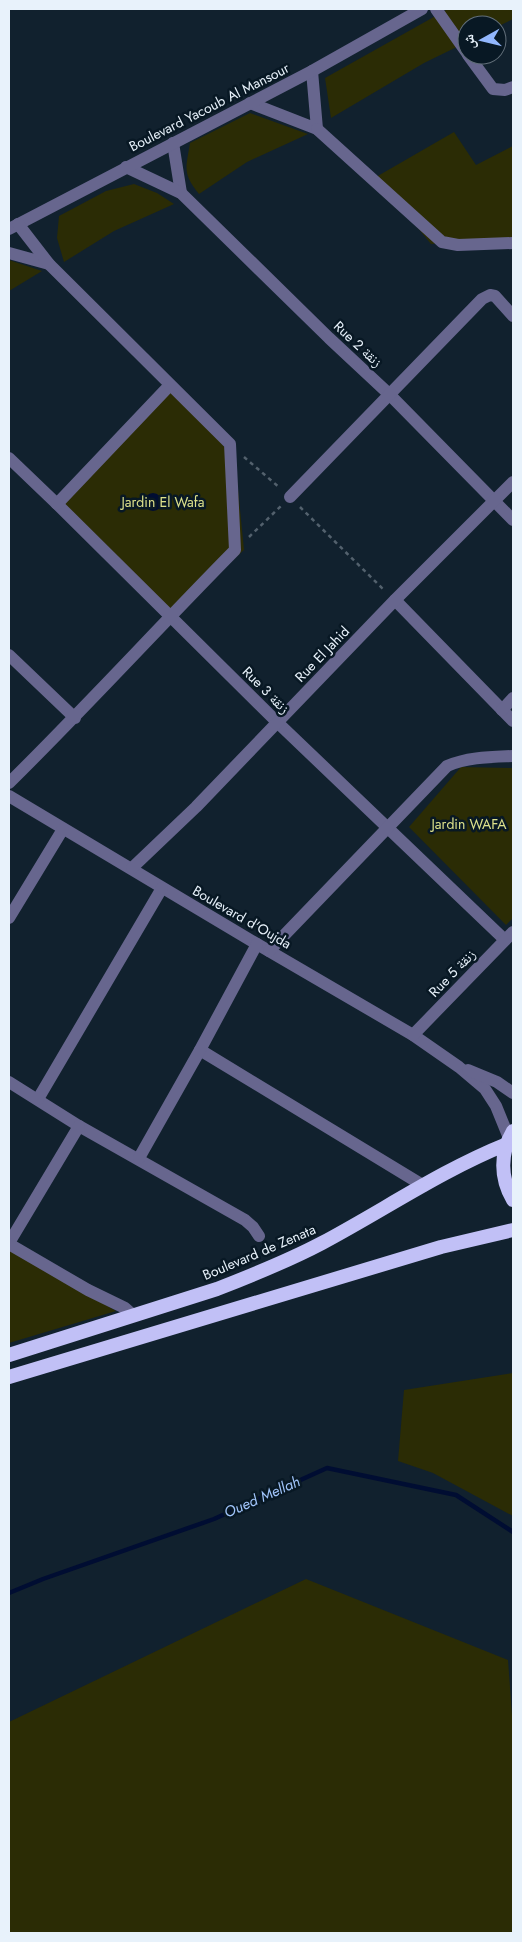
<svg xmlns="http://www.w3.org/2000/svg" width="522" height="1942" viewBox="0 0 522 1942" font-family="Jost,'Noto Naskh Arabic',sans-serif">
	<rect width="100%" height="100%" fill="#11212e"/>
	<g fill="#2b2c05">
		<path d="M 448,9 L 513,9 L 513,19 L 497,27 L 497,25 L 467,25 L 467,42 L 424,63 L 331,118 L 325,78 Z"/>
		<path d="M 250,113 L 308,134 L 247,162 L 199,194 C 182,173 186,168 190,143 Z"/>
		<path d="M 454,132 L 476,165 L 513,146 L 513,238 L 431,244 L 376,177 Z"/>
		<path d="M 134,184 L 157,193 L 174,204 L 114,231 L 64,262 L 57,238 L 59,216 L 106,191 Z"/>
		<path d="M 9,260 L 42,271 L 9,291 Z"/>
		<path d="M 170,385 L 235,459 L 244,550 L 170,616 L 57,504 Z"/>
		<path d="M 461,767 L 513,768 L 513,918 L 506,925 L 409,827 Z"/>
		<path d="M 9,1248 L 116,1311 L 9,1343 Z"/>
		<path d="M 513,1373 L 513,1516 L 433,1473 L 398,1461 L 404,1390 Z"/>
		<path d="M 306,1579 L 508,1660 L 513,1729 L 513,1933 L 9,1933 L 9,1722 Z"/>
	</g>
	<circle fill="#000d32" cx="153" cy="502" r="9"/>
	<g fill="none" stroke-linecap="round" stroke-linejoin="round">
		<path stroke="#000d32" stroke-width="4.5" d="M 9,1593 L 43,1579 L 214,1519 L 327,1468 L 456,1495 L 513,1532"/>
		<g stroke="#53616d" stroke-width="2.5" stroke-dasharray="4 4" stroke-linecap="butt">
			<path d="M 244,457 L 280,488"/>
			<path d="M 300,507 L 385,591"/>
			<path d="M 249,537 L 281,506"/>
		</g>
		<g stroke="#67668e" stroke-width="12">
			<path d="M 436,9 L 467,53"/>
			<path d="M 468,55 L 493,89 L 505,90 L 513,87"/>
			<path d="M 250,103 L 317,129 L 312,71"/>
			<path d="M 317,129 L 442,242 L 458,245 L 513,243"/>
			<path d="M 173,143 L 181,193"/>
			<path d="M 126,167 L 181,193 L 329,338 L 389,394 L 513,520"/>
			<path d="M 9,229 L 312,71 L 422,9"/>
			<path d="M 9,253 L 49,264"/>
			<path d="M 9,458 L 57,504 L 277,722 L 505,940"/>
			<path d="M 290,497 L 482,299 L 490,295 L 495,296 L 513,316"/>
			<path d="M 57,504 L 170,385"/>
			<path d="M 395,600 L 513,721"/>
			<path d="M 9,655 L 75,718"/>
			<path d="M 502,710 L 513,698"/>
			<path d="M 9,783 C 86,707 159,627 235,550 L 230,444 L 49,264 L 18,224"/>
			<path d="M 9,796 L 257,944 L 413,1035 L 459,1067 L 485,1089 L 496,1106 L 509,1138"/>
			<path d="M 132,868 L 196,807 L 395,600 L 513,482"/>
			<path d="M 9,918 L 63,829"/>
			<path d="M 269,951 L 447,766 C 468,757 491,757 513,756"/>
			<path d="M 413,1035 L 513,932"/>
			<path d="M 200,1050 L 424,1186"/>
			<path d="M 468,1070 L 497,1082 L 513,1093"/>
			<path d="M 9,1082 L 79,1126 L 245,1220 L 253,1227 L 259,1236"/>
			<path d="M 38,1099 L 162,888"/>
			<path d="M 139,1158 L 200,1050 L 257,944"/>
			<path d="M 9,1243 L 79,1126"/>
			<path d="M 9,1244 L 88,1290 L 125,1308 L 134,1316"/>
		</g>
		<g stroke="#c1c0f6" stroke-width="14">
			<path d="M 513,1131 C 500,1153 500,1178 513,1200"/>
			<path d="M 9,1355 L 217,1289 C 253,1275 288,1261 322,1243 C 384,1210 442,1170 507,1144"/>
			<path d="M 9,1377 L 441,1247 L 513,1230"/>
		</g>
	</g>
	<g text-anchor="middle" stroke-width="5" stroke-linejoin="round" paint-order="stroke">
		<g font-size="14" fill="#e8f2fb" stroke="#081824">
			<text transform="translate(209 107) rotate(-27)" y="5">Boulevard Yacoub Al Mansour</text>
			<text transform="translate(358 344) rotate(43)" y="5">Rue 2 زنقة</text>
			<text transform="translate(322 654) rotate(-46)" y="5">Rue El Jahid</text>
			<text transform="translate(266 690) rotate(45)" y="5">Rue 3 زنقة</text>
			<text transform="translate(242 917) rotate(30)" y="5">Boulevard d'Oujda</text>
			<text transform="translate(452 973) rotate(-46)" y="5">Rue 5 زنقة</text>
			<text transform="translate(259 1252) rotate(-23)" y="5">Boulevard de Zenata</text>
		</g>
		<g font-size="14" fill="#dde18b" stroke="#081824">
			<text x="163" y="507">Jardin El Wafa</text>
			<text x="469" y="829">Jardin WAFA</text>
		</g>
		<g font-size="15" font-style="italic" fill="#a0c4fa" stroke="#081824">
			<text transform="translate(262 1497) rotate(-24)" y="5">Oued Mellah</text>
		</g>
	</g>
	<rect width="522" height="1942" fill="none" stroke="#e8f2fb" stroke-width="20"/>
	<g transform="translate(482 40) rotate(262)"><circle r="24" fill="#081824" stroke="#626f7a"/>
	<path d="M0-4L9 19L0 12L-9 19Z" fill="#92b7fd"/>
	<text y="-8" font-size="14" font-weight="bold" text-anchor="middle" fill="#e8f2fb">ش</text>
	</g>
</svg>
